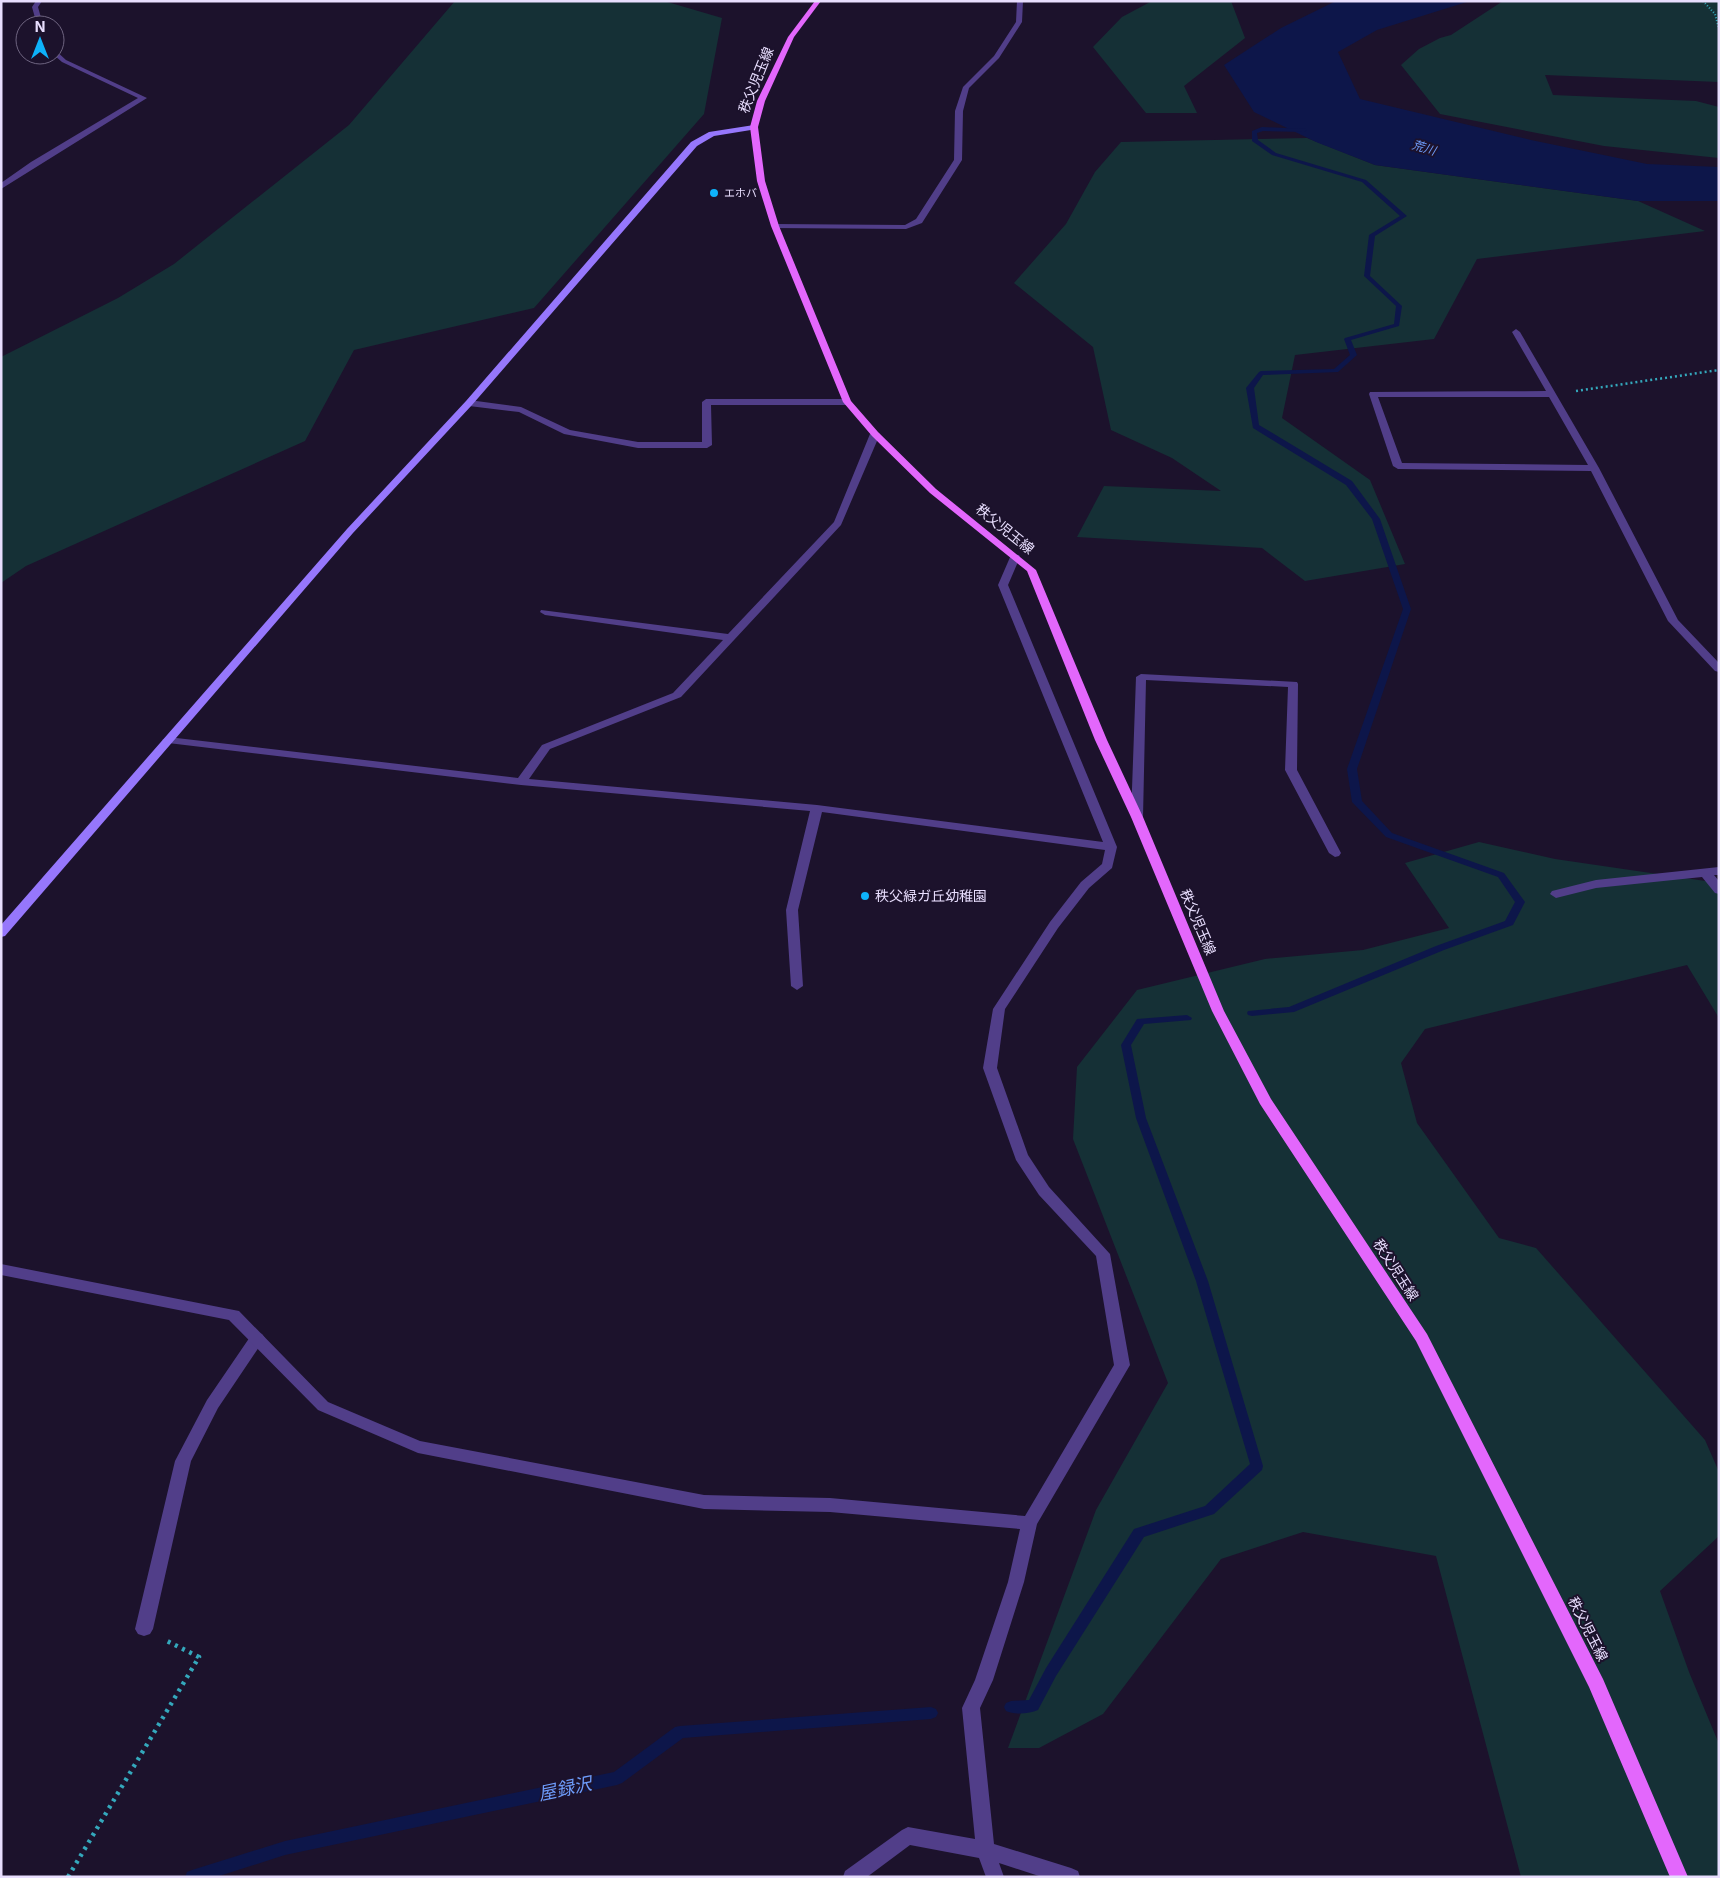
<svg xmlns="http://www.w3.org/2000/svg" width="1720" height="1878" viewBox="0 0 1720 1878" font-family="Inter,'Noto Sans JP',sans-serif">
	<rect width="100%" height="100%" fill="#1c122c"/>
	<g fill="#153036">
		<path d="M 455,1 L 664,1 L 722,18 L 704,114 L 534,308 L 354,350 L 305,441 L 26,566 L 1,583 L 1,357 L 118,298 L 174,264 L 349,125 Z"/>
		<path d="M 1152,1 L 1231,1 L 1245,38 L 1184,86 L 1197,113 L 1146,113 L 1093,47 L 1122,17 Z"/>
		<path d="M 1503,1 L 1719,1 L 1719,82 L 1545,75 L 1553,95 L 1696,101 L 1719,107 L 1719,158 L 1604,146 L 1440,114 L 1401,65 L 1419,49 L 1440,38 L 1451,35 Z"/>
		<path d="M 1307,138 L 1375,165 L 1638,201 L 1705,231 L 1477,259 L 1434,339 L 1295,355 L 1282,418 L 1370,480 L 1405,564 L 1305,581 L 1262,548 L 1077,537 L 1104,486 L 1221,491 L 1172,458 L 1111,430 L 1093,347 L 1014,283 L 1066,224 L 1095,172 L 1121,142 Z"/>
		<path d="M 1479,842 L 1555,859 L 1719,883 L 1719,1018 L 1687,965 L 1425,1029 L 1401,1063 L 1417,1123 L 1499,1238 L 1536,1248 L 1705,1440 L 1719,1472 L 1719,1536 L 1660,1591 L 1689,1672 L 1719,1744 L 1719,1877 L 1521,1877 L 1436,1556 L 1303,1532 L 1221,1559 L 1103,1714 L 1039,1748 L 1008,1748 L 1096,1510 L 1168,1383 L 1073,1139 L 1077,1067 L 1137,990 L 1265,959 L 1363,950 L 1449,928 L 1405,863 Z"/>
	</g>
	<path fill="#0d164a" d="M 1336,1 L 1470,1 L 1377,30 L 1338,52 L 1360,99 L 1531,140 L 1647,164 L 1719,167 L 1719,201 L 1638,201 L 1375,165 L 1316,142 L 1254,112 L 1224,65 L 1281,28 Z"/>
	<g fill="none" stroke-linecap="round" stroke-linejoin="round">
		<g fill="#0d164a" fill-rule="evenodd">
			<path d="M 1262,127 L 1306,129 L 1307,130 L 1304,132 L 1263,131 L 1257,133 L 1258,140 L 1276,153 L 1366,180 L 1407,216 L 1375,236 L 1370,276 L 1402,306 L 1399,326 L 1351,340 L 1357,355 L 1338,372 L 1263,375 L 1254,388 L 1259,425 L 1352,481 L 1380,519 L 1411,609 L 1357,769 L 1362,801 L 1392,833 L 1504,873 L 1525,902 L 1513,925 L 1444,950 L 1294,1012 L 1252,1016 L 1248,1015 L 1247,1013 L 1248,1011 L 1289,1007 L 1436,946 L 1505,921 L 1515,902 L 1498,877 L 1386,837 L 1352,802 L 1347,769 L 1403,609 L 1372,519 L 1346,485 L 1253,428 L 1246,388 L 1259,372 L 1261,371 L 1334,369 L 1350,355 L 1344,339 L 1345,338 L 1394,324 L 1396,306 L 1364,276 L 1369,235 L 1400,216 L 1362,182 L 1272,155 L 1252,141 L 1252,131 Z"/>
			<path d="M 1187,1015 L 1192,1018 L 1191,1020 L 1144,1024 L 1131,1045 L 1146,1118 L 1208,1281 L 1263,1466 L 1262,1470 L 1214,1514 L 1144,1537 L 1056,1676 L 1038,1710 C 1029,1714 1015,1715 1006,1711 L 1004,1707 L 1006,1703 L 1011,1701 L 1029,1700 L 1046,1668 L 1134,1529 L 1205,1506 L 1250,1464 L 1196,1281 L 1136,1118 L 1121,1045 L 1137,1019 Z"/>
			<path d="M 931,1707 L 936,1709 L 938,1713 L 936,1717 L 931,1719 L 683,1738 L 622,1783 L 617,1785 L 285,1855 L 216,1877 L 185,1877 L 187,1872 L 192,1870 L 285,1841 L 614,1772 L 675,1727 L 680,1726 Z"/>
		</g>
		<path stroke="#34a8bc" stroke-width="2" stroke-dasharray="1 2" stroke-linecap="butt" d="M 1703,1 L 1715,14 L 1719,29"/>
		<path stroke="#34a8bc" stroke-width="2.5" stroke-dasharray="2 3" stroke-linecap="butt" d="M 1576,391 L 1719,370"/>
		<path stroke="#34a8bc" stroke-width="4.5" stroke-dasharray="3 5" stroke-linecap="butt" d="M 68,1877 L 199,1657 L 167,1641"/>
		<path fill="#513e89" fill-rule="evenodd" d="M 257,1332 L 262,1334 L 265,1338 L 218,1408 L 191,1461 L 153,1629 L 150,1634 L 144,1636 L 138,1634 L 135,1629 L 175,1461 L 207,1400 L 252,1334 Z"/>
		<g fill="#513e89" fill-rule="evenodd">
			<path d="M 36,1 L 42,1 L 38,7 L 43,25 L 37,25 L 32,7 Z"/>
			<path d="M 1017,1 L 1023,1 L 1022,22 L 999,58 L 969,88 L 963,111 L 962,160 L 922,223 L 906,229 L 772,228 L 772,224 L 775,224 L 905,225 L 916,219 L 954,160 L 955,111 L 963,87 L 994,56 L 1016,22 Z"/>
			<path d="M 55,50 L 66,60 L 147,98 L 1,189 L 1,183 L 31,162 L 138,98 L 62,62 L 54,55 Z"/>
			<path d="M 1516,329 L 1520,332 L 1599,468 L 1678,620 L 1719,663 L 1719,672 L 1715,671 L 1668,621 L 1591,471 L 1398,469 L 1393,466 L 1369,394 L 1370,392 L 1546,391 L 1512,332 ZM 1378,397 L 1549,397 L 1588,465 L 1402,463 Z"/>
			<path d="M 706,399 L 847,399 L 851,402 L 847,405 L 711,405 L 712,445 L 707,448 L 638,448 L 564,434 L 519,412 L 469,406 L 465,403 L 469,400 L 521,407 L 570,430 L 638,442 L 702,442 L 702,402 Z"/>
			<path d="M 875,431 L 880,434 L 841,525 L 681,697 L 550,749 L 529,779 L 817,805 L 1103,842 L 998,585 L 1011,555 L 1019,555 L 1020,557 L 1008,585 L 1117,847 L 1112,868 L 1089,888 L 1058,928 L 1005,1009 L 997,1068 L 1028,1155 L 1049,1187 L 1110,1254 L 1130,1365 L 1037,1524 L 1024,1582 L 993,1680 L 980,1708 L 994,1844 L 1071,1868 L 1078,1871 L 1080,1877 L 1042,1877 L 999,1863 L 1004,1877 L 986,1877 L 979,1858 L 910,1845 L 867,1877 L 843,1877 L 845,1871 L 902,1830 L 908,1827 L 975,1839 L 962,1708 L 975,1680 L 1008,1582 L 1020,1529 L 830,1512 L 704,1509 L 418,1453 L 318,1410 L 229,1320 L 1,1275 L 1,1264 L 239,1311 L 328,1402 L 420,1441 L 704,1495 L 830,1498 L 1025,1516 L 1114,1365 L 1096,1256 L 1039,1195 L 1016,1160 L 983,1068 L 993,1009 L 1050,922 L 1081,882 L 1102,864 L 1105,850 L 822,812 L 798,910 L 803,986 L 797,990 L 791,986 L 786,910 L 810,811 L 521,785 L 168,743 L 162,740 L 168,737 L 518,778 L 542,745 L 673,693 L 723,640 L 545,615 L 540,612 L 541,610 L 728,634 L 834,522 L 870,434 Z"/>
			<path d="M 1141,674 L 1297,682 L 1298,684 L 1297,770 L 1341,853 L 1339,856 L 1335,857 L 1329,853 L 1285,770 L 1288,687 L 1146,680 L 1143,817 L 1137,821 L 1133,819 L 1131,817 L 1136,677 Z"/>
			<path d="M 1719,867 L 1719,875 L 1714,875 L 1719,881 L 1719,894 L 1715,893 L 1702,877 L 1596,888 L 1556,898 L 1550,894 L 1552,891 L 1596,880 Z"/>
		</g>
		<path fill="#9677fc" fill-rule="evenodd" d="M 754,125 L 758,127 L 757,129 L 714,136 L 697,146 L 472,405 L 353,533 L 5,936 L 1,937 L 1,925 L 347,529 L 466,401 L 691,142 L 709,132 Z"/>
		<path fill="#e367fc" fill-rule="evenodd" d="M 815,1 L 821,1 L 794,37 L 765,101 L 758,127 L 765,181 L 779,226 L 851,401 L 878,432 L 936,489 L 1036,570 L 1107,740 L 1143,817 L 1224,1011 L 1271,1099 L 1427,1334 L 1603,1679 L 1688,1877 L 1670,1877 L 1589,1687 L 1416,1341 L 1260,1104 L 1212,1011 L 1131,817 L 1095,740 L 1027,571 L 930,493 L 872,436 L 843,402 L 771,226 L 757,181 L 750,127 L 757,101 L 788,37 Z"/>
	</g>
	<g fill="#0eb2fa" stroke="#1c122c" stroke-width="2">
		<circle cx="714" cy="193" r="5"/>
		<circle cx="865" cy="896" r="5"/>
	</g>
	<g text-anchor="middle" stroke-width="4" stroke-linejoin="round" paint-order="stroke">
		<g font-size="11" fill="#e8defe" stroke="#1c122c" text-anchor="start">
			<text x="724" y="197">エホバ</text>
		</g>
		<g font-size="12" font-style="italic" fill="#6e9dfc" stroke="#1c122c">
			<text transform="translate(1424 148) rotate(17)" y="4">荒川</text>
		</g>
		<g font-size="14" fill="#e8defe" stroke="#1c122c">
			<text transform="translate(756 80) rotate(-68)" y="5">秩父児玉線</text>
			<text transform="translate(1005 529) rotate(39)" y="5">秩父児玉線</text>
			<text transform="translate(1198 922) rotate(67)" y="5">秩父児玉線</text>
			<text transform="translate(1396 1270) rotate(57)" y="5">秩父児玉線</text>
			<text transform="translate(1588 1629) rotate(63)" y="5">秩父児玉線</text>
		</g>
		<g font-size="14" fill="#e8defe" stroke="#1c122c" text-anchor="start">
			<text x="875" y="901">秩父緑ガ丘幼稚園</text>
		</g>
		<g font-size="18" font-style="italic" fill="#6e9dfc" stroke="#1c122c">
			<text transform="translate(565 1789) rotate(-12)" y="6">屋録沢</text>
		</g>
	</g>
	<rect width="1720" height="1878" fill="none" stroke="#e8defe" stroke-width="5"/>
	<g transform="translate(40 40)"><circle r="24" fill="#1c122c" stroke="#6e6480"/>
	<path d="M0-4L9 19L0 12L-9 19Z" fill="#0eb2fa"/>
	<text y="-8" font-size="14" font-weight="bold" text-anchor="middle" fill="#e8defe">N</text>
	</g>
</svg>
